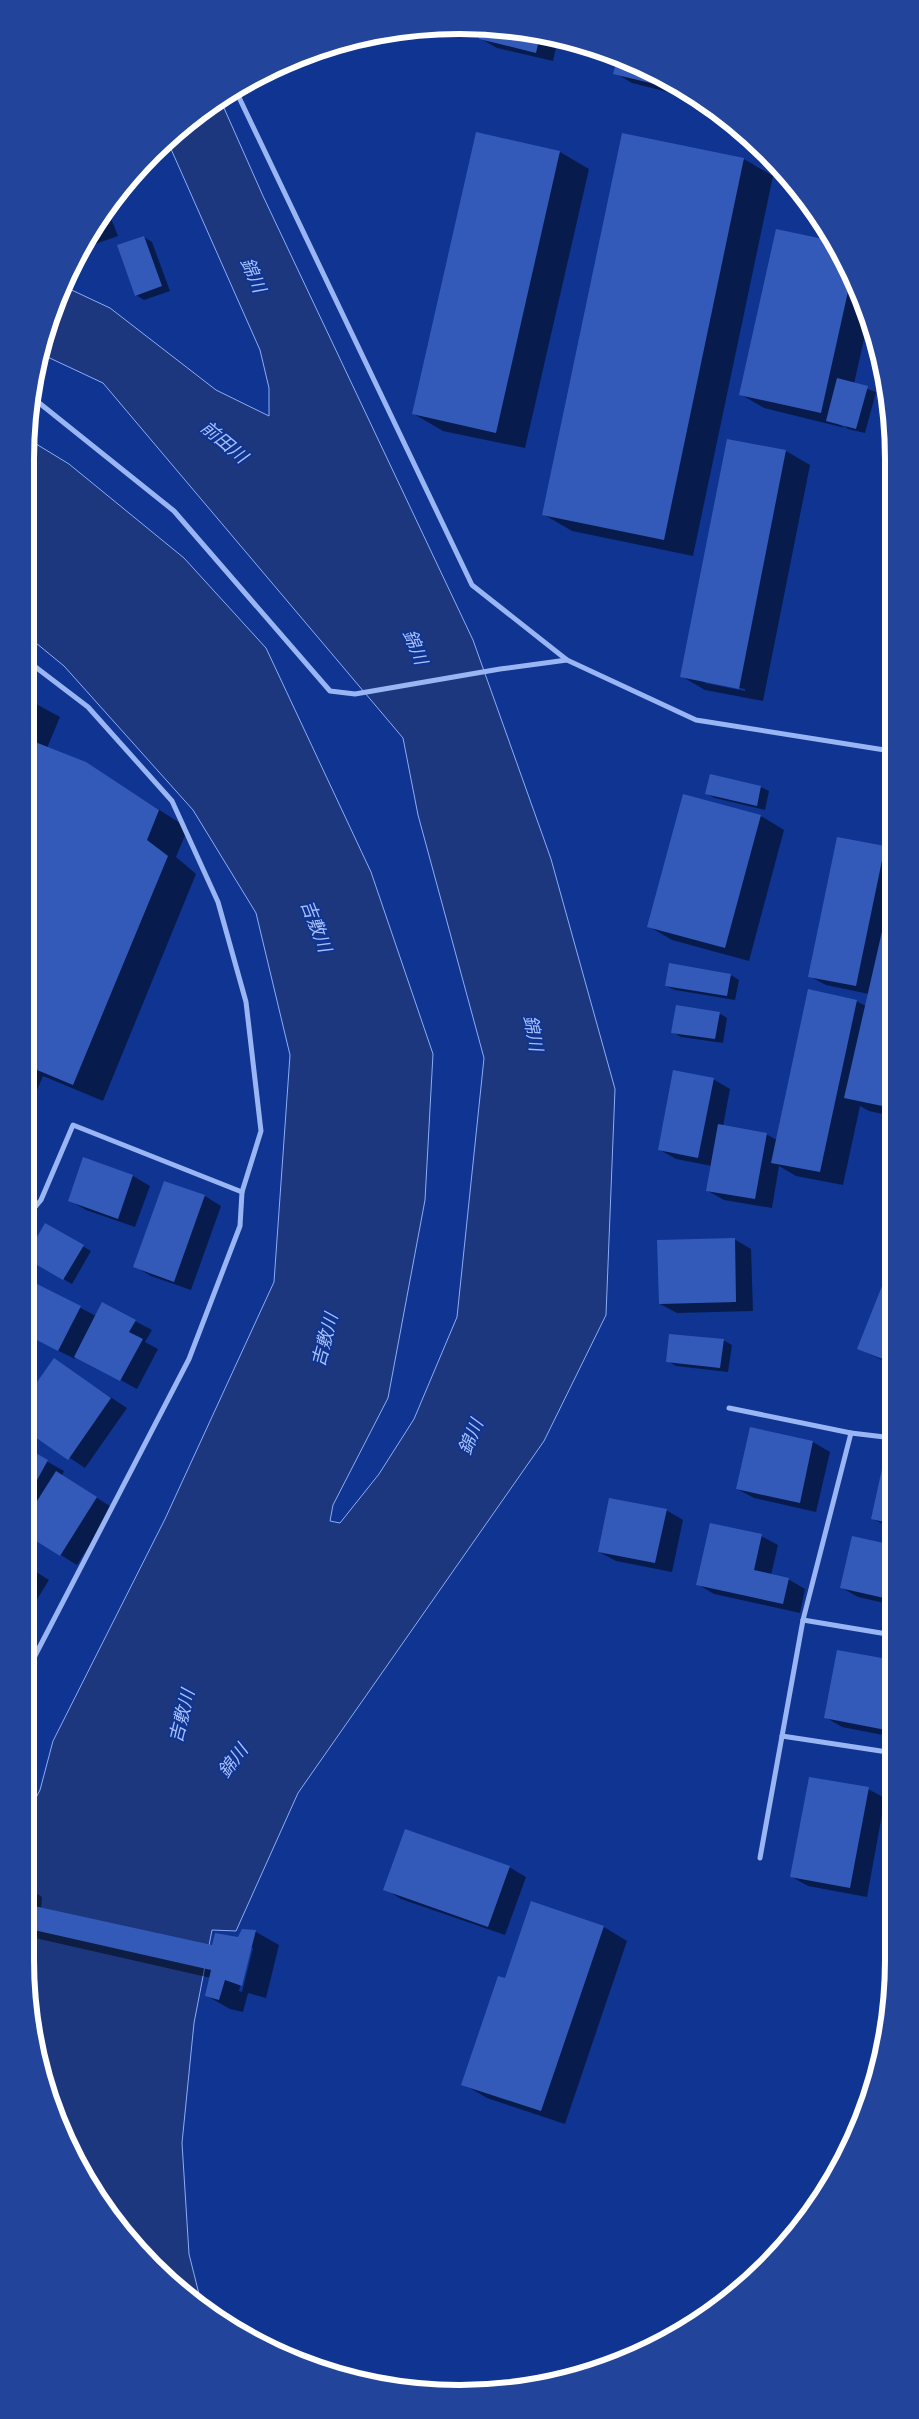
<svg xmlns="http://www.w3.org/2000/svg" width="919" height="2419" viewBox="0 0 919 2419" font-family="Montserrat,'Noto Sans JP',sans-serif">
	<rect width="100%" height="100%" fill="#0f3491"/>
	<path fill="#1c377e" stroke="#8badf7" d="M 220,99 L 263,196 L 473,640 L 551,859 L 615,1089 L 606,1315 L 544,1441 L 298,1793 L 236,1931 L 212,1930 L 194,2023 L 182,2143 L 189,2254 L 201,2302 L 133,2246 L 83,2176 L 48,2099 L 25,1959 L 25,1819 L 40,1790 L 53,1741 L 165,1519 L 274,1282 L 290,1055 L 256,913 L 193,810 L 64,666 L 25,634 L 25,460 L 28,439 L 69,464 L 184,558 L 266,648 L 371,872 L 433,1054 L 425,1200 L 388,1398 L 333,1505 L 330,1521 L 340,1523 L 379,1474 L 414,1419 L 457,1317 L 484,1058 L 418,815 L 403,738 L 103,383 L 39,353 L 63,286 L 110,308 L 216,390 L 269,416 L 269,388 L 260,350 L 167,140 Z"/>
	<g fill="#0007" fill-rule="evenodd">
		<path d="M 484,26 L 558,38 L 553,61 L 497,48 L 481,39 Z"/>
		<path d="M 618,61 L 685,91 L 684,96 L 632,83 L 615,73 Z"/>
		<path d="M 560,152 L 589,169 L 525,448 L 443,431 L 414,414 Z"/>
		<path d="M 744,159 L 773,176 L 693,556 L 572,531 L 543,514 Z"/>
		<path d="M 107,208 L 118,236 L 81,249 Z"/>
		<path d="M 144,237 L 152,242 L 170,291 L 144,300 L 136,295 Z"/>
		<path d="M 829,241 L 861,293 L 868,321 L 854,384 L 876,392 L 865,433 L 848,429 L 843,425 L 837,423 L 845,428 L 764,408 L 740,394 Z"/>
		<path d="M 728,441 L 786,451 L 810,465 L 763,701 L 705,690 L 681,676 ZM 705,681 L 745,689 L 745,691 L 705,683 Z"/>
		<path d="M 25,698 L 60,717 L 47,748 L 85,763 L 188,828 L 176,857 L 196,874 L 103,1101 L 43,1076 L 30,1106 L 25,1104 Z"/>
		<path d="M 761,787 L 769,791 L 765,810 L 715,798 L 707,794 Z"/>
		<path d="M 761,816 L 784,830 L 749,961 L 672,940 L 648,926 Z"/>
		<path d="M 884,847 L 891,851 L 892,1116 L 869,1111 L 860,1106 L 843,1185 L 796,1176 L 779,1166 L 772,1208 L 724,1200 L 708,1191 L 712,1166 L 676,1159 L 660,1150 L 713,1079 L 730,1089 L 723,1126 L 766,1134 L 777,1140 L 856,1001 L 866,1006 L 869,994 L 826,985 L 809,976 Z"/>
		<path d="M 731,975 L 739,980 L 735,1000 L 675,990 L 666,986 Z"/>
		<path d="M 719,1013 L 727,1018 L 723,1043 L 681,1037 L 673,1032 Z"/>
		<path d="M 84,1159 L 133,1176 L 150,1186 L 135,1227 L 86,1210 L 69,1200 Z"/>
		<path d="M 164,1182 L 205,1196 L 221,1206 L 191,1290 L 151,1276 L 134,1266 Z"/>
		<path d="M 45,1225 L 91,1251 L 72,1284 L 26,1258 Z"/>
		<path d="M 734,1239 L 751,1249 L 753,1311 L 677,1313 L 660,1304 Z"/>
		<path d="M 25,1279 L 96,1316 L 135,1321 L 152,1330 L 145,1342 L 158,1349 L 137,1389 L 76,1356 L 75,1359 L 25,1334 Z"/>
		<path d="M 882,1288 L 892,1292 L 893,1365 L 859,1349 Z"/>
		<path d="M 723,1340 L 732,1345 L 728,1372 L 676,1366 L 668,1361 Z"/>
		<path d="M 54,1360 L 127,1408 L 85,1468 L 25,1428 L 25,1402 Z"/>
		<path d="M 25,1364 L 31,1368 L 25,1377 Z"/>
		<path d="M 751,1428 L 813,1442 L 830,1452 L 816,1512 L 754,1498 L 737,1489 Z"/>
		<path d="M 25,1449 L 64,1471 L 62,1476 L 113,1508 L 77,1565 L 25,1533 Z"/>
		<path d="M 893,1473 L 893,1529 L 873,1519 Z"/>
		<path d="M 666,1510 L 683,1520 L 672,1572 L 616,1561 L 599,1552 Z"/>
		<path d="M 761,1536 L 778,1545 L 771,1575 L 788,1579 L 805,1589 L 800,1613 L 714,1594 L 697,1584 Z"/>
		<path d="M 853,1538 L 893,1547 L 893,1605 L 858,1597 L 842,1588 Z"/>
		<path d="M 25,1565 L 49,1580 L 25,1619 Z"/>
		<path d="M 838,1652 L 893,1662 L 893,1737 L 842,1727 L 825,1717 Z"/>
		<path d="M 868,1789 L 885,1798 L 867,1897 L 808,1886 L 792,1877 Z"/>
		<path d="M 509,1867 L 526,1877 L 505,1935 L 401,1899 L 385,1889 Z"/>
		<path d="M 25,1886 L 42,1897 L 41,1908 L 213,1947 L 238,1938 L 243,1930 L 256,1932 L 279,1945 L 266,1998 L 248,1993 L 243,2012 L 230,2009 L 207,1996 L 211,1978 L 35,1938 L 28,1976 L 25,1960 ZM 250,1948 L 253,1948 L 242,1992 L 239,1991 Z"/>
		<path d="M 532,1903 L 604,1927 L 627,1941 L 565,2124 L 487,2098 L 463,2084 L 505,1980 Z"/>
	</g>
	<g fill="#345ab9">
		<path d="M 482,26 L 540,35 L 536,53 L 479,39 Z"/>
		<path d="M 617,60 L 668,83 L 667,87 L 613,74 Z"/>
		<path d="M 476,132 L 560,151 L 496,433 L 412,414 Z"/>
		<path d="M 622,133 L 744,158 L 664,540 L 542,515 Z"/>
		<path d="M 99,220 L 102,227 L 93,230 Z"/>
		<path d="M 776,229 L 828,240 L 851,278 L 821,413 L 739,395 Z"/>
		<path d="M 144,236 L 162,286 L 135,296 L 117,245 Z"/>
		<path d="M 837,378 L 868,386 L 856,429 L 826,421 Z"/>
		<path d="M 727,439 L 786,450 L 739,689 L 680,677 Z"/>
		<path d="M 25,697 L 31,699 L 25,714 Z"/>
		<path d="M 25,738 L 86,762 L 159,810 L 147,840 L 168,856 L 73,1085 L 25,1065 Z"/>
		<path d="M 710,774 L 761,786 L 757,806 L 705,794 Z"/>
		<path d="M 683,794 L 761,815 L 725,948 L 647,927 Z"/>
		<path d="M 837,837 L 885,846 L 856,986 L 808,977 Z"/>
		<path d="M 891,892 L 892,1108 L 844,1098 Z"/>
		<path d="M 669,963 L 731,974 L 727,996 L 665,986 Z"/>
		<path d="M 808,989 L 857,1000 L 820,1172 L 771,1163 Z"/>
		<path d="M 676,1005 L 720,1012 L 715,1039 L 671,1033 Z"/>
		<path d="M 673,1070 L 714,1078 L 698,1158 L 658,1150 Z"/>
		<path d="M 718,1124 L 767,1133 L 755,1199 L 706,1191 Z"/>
		<path d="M 83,1157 L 133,1175 L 118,1219 L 68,1201 Z"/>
		<path d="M 164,1181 L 205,1195 L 174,1282 L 133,1267 Z"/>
		<path d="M 45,1223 L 84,1245 L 63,1280 L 25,1258 Z"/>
		<path d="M 735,1238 L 736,1302 L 659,1304 L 657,1240 Z"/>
		<path d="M 25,1278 L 81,1306 L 58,1351 L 25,1334 Z"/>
		<path d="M 882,1286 L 892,1290 L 893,1363 L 857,1349 Z"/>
		<path d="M 102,1302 L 136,1320 L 129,1332 L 143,1339 L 120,1381 L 74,1357 Z"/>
		<path d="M 669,1334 L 724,1339 L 720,1368 L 666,1362 Z"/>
		<path d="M 54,1358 L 111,1398 L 68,1460 L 25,1430 L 25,1399 Z"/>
		<path d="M 750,1427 L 813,1441 L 800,1503 L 736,1489 Z"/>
		<path d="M 25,1447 L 48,1460 L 25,1502 Z"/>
		<path d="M 882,1469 L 893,1471 L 893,1524 L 871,1519 Z"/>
		<path d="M 56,1471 L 97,1497 L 60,1556 L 25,1534 L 25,1520 Z"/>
		<path d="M 609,1498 L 667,1509 L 655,1563 L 598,1552 Z"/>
		<path d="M 710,1523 L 762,1534 L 754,1570 L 789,1578 L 783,1604 L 696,1585 Z"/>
		<path d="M 852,1536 L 893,1545 L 893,1600 L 840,1588 Z"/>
		<path d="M 25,1564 L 34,1569 L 25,1583 Z"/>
		<path d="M 837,1650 L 893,1660 L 893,1718 L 891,1731 L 824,1718 Z"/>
		<path d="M 809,1777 L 869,1787 L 850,1888 L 790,1877 Z"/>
		<path d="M 405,1829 L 510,1866 L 488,1927 L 383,1890 Z"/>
		<path d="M 531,1901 L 604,1926 L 541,2111 L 461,2085 L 498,1976 L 505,1978 Z"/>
		<path d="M 25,1904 L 212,1945 L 215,1933 L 238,1937 L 242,1929 L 256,1930 L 242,1986 L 225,1980 L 219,2000 L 205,1996 L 211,1970 L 25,1928 Z"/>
	</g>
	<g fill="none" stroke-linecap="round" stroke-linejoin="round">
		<g stroke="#9ab5f3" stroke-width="5">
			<path d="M 235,89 L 472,585 L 567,660 L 696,720 L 891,751"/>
			<path d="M 33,398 L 174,511 L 330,691 L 355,694 L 500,669 L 567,660"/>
			<path d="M 25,659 L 88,707 L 172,801 L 218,902 L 246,1002 L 261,1131 L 242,1192 L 240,1226 L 189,1359 L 25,1675"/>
			<path d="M 25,1219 L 41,1200 L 73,1125 L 242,1192"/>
			<path d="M 729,1408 L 851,1433 L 893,1438"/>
			<path d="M 803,1620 L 893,1635"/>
			<path d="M 782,1736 L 894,1753"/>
			<path d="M 760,1858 L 803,1620 L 851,1433"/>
		</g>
	</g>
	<g text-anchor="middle" stroke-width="4" stroke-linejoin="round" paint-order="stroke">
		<g font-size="18" font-style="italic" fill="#a6bffa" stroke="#0f3491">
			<text transform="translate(253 275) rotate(66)" y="6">錦川</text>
			<text transform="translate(224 442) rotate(40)" y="6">前田川</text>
			<text transform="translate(415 647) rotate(68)" y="6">錦川</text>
			<text transform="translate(316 926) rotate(69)" y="6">吉敷川</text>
			<text transform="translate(533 1033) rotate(79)" y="6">錦川</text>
			<text transform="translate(325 1340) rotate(-75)" y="6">吉敷川</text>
			<text transform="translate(471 1437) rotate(-68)" y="6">錦川</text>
			<text transform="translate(182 1716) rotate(-76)" y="6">吉敷川</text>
			<text transform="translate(233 1761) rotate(-53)" y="6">錦川</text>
		</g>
	</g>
	<path d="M0 0H919V2419H0ZM459 34H460A425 425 0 0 1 885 459V1960A425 425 0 0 1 460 2385H459A425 425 0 0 1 34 1960V459A425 425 0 0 1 459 34Z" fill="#22449a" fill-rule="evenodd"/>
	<path fill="none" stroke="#fff" stroke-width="6" d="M459 34H460A425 425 0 0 1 885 459V1960A425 425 0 0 1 460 2385H459A425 425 0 0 1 34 1960V459A425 425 0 0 1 459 34Z"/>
</svg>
